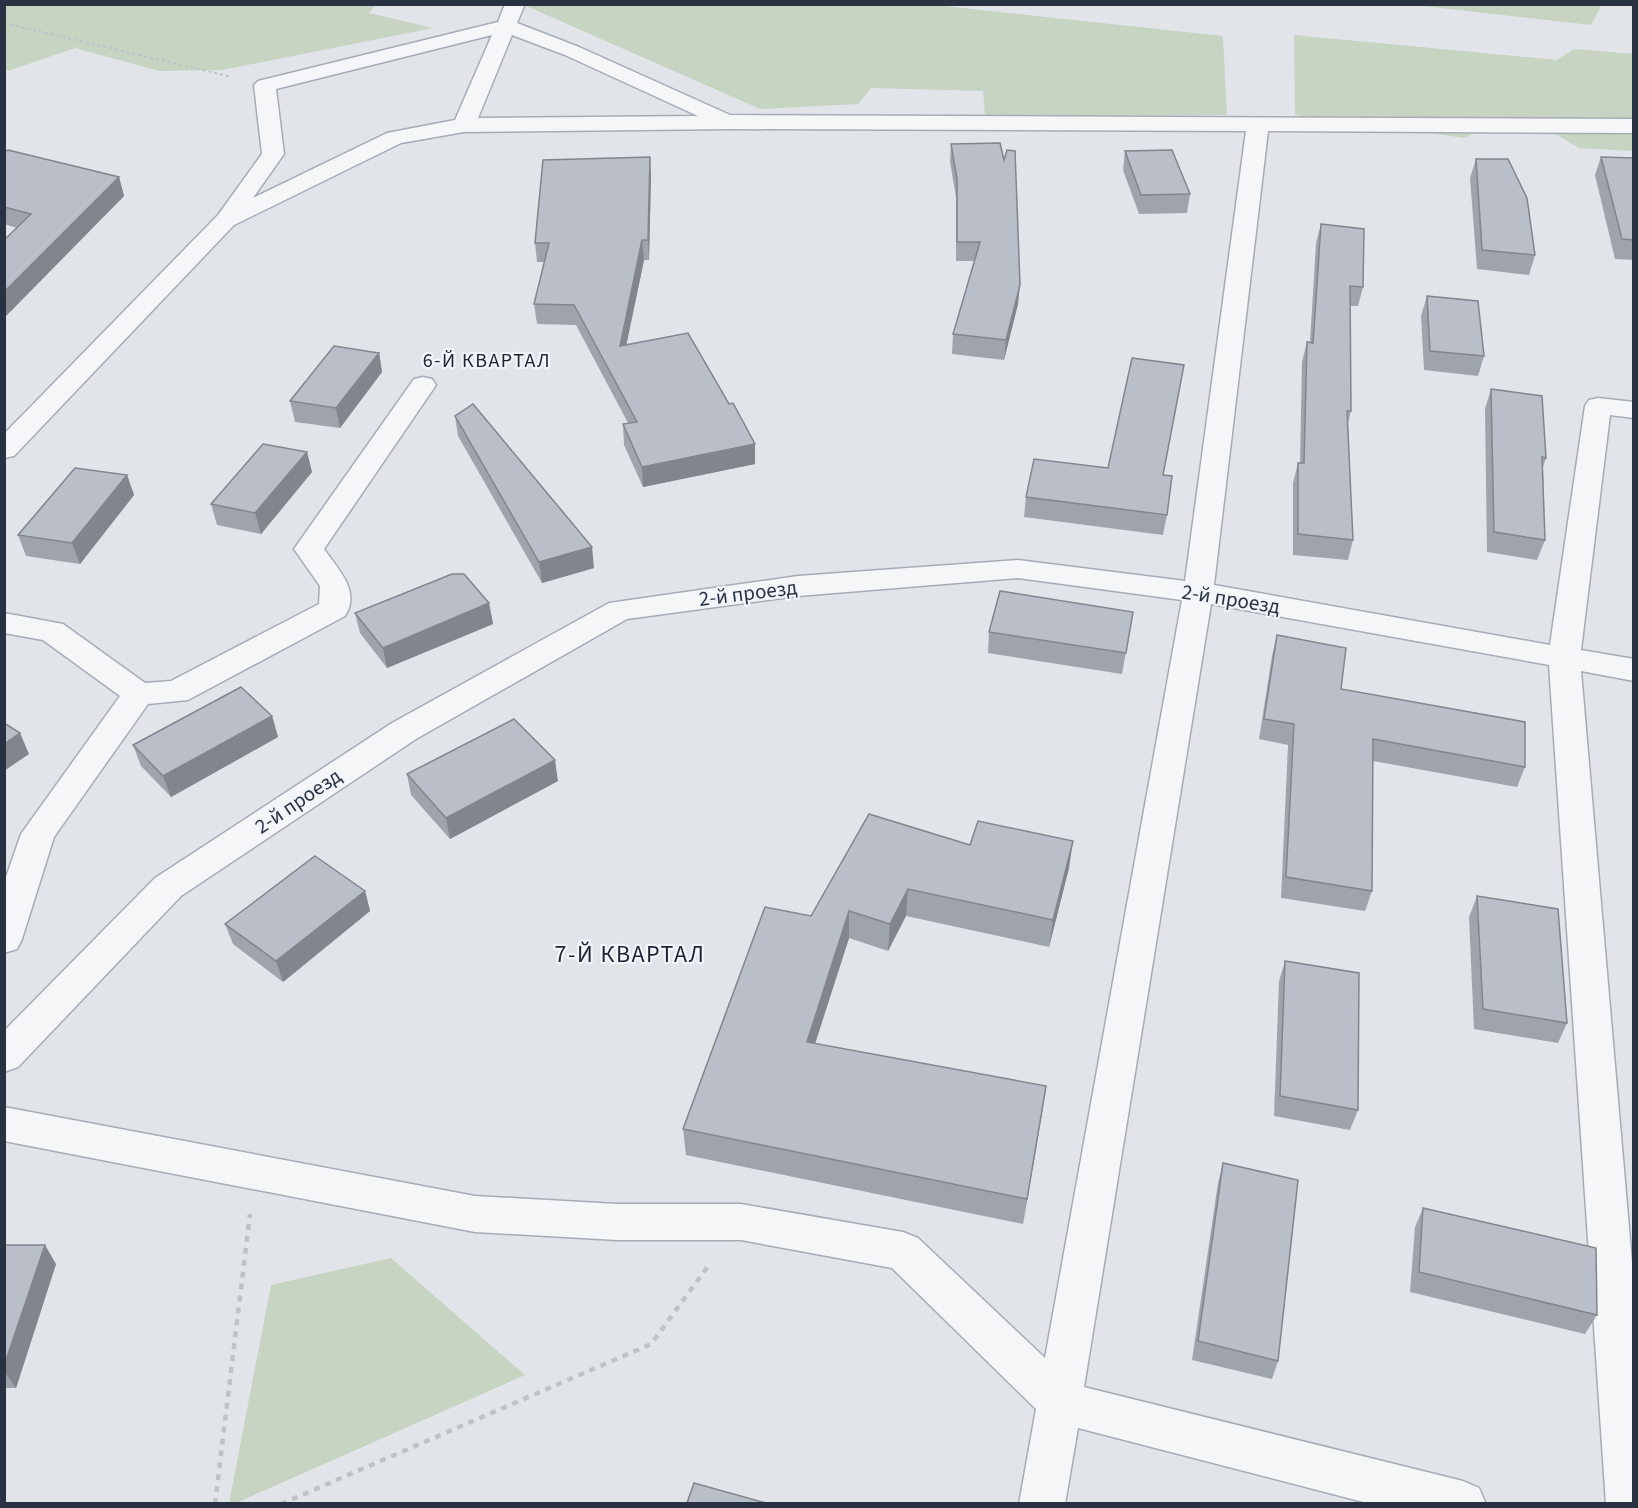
<svg xmlns="http://www.w3.org/2000/svg" width="1638" height="1508" viewBox="0 0 1638 1508" font-family="'Source Sans 3',sans-serif">
	<rect width="100%" height="100%" fill="#e1e5ea"/>
	<g fill="#c7d4c2">
		<path d="M 926,4 L 1223,36 L 1227,115 L 985,116 L 983,91 L 871,88 L 858,104 L 760,109 L 524,5 Z"/>
		<path d="M 4,5 L 375,5 L 369,13 L 433,28 L 222,70 L 159,71 L 75,48 L 8,71 L 5,69 Z"/>
		<path d="M 1596,5 L 1601,6 L 1591,25 L 1414,5 Z"/>
		<path d="M 1294,35 L 1557,60 L 1574,49 L 1633,54 L 1633,151 L 1579,148 L 1552,132 L 1486,126 L 1465,138 L 1295,115 Z"/>
		<path d="M 391,1258 L 525,1375 L 236,1503 L 229,1503 L 271,1285 Z"/>
	</g>
	<g fill="none" stroke-linecap="round" stroke-linejoin="round">
		<g stroke="#a6acb5" stroke-width="3">
			<g id="minor">
				<path d="M 505,4 L 525,4 L 517,23 L 579,47 L 730,115 L 1634,119 L 1634,133 L 1268,131 L 1214,585 L 1550,645 L 1585,406 L 1589,400 L 1598,398 L 1634,402 L 1634,418 L 1610,415 L 1581,650 L 1634,659 L 1634,681 L 1581,671 L 1634,1286 L 1634,1504 L 1606,1504 L 1549,665 L 1211,604 L 1084,1387 L 1463,1481 L 1479,1488 L 1486,1504 L 1371,1504 L 1078,1428 L 1065,1504 L 1019,1504 L 1036,1409 L 892,1268 L 741,1240 L 617,1240 L 475,1232 L 4,1141 L 4,1107 L 475,1196 L 617,1204 L 741,1204 L 903,1232 L 918,1238 L 1045,1358 L 1182,600 L 1018,578 L 798,596 L 627,619 L 416,739 L 181,896 L 18,1067 L 4,1072 L 4,1031 L 155,878 L 392,723 L 609,603 L 798,576 L 1018,560 L 1185,581 L 1246,131 L 730,129 L 464,132 L 401,143 L 234,225 L 14,456 L 4,458 L 4,434 L 218,215 L 262,154 L 254,85 L 258,81 L 498,22 ZM 492,35 L 455,120 L 387,133 L 253,198 L 284,154 L 276,89 ZM 512,35 L 565,55 L 698,116 L 478,118 Z"/>
				<path d="M 423,377 L 432,379 L 436,385 L 324,549 C 338,569 361,591 345,616 L 188,700 L 148,704 L 54,837 L 22,939 L 17,949 L 4,953 L 4,883 L 21,834 L 120,696 L 43,640 L 4,633 L 4,613 L 63,624 L 145,683 L 171,681 L 319,604 L 320,586 L 294,549 L 414,379 Z"/>
			</g>
		</g>
		<path stroke="#bfc3c9" stroke-width="2" stroke-dasharray="3 3" stroke-linecap="butt" d="M 4,23 L 232,77"/>
		<g stroke="#bfc3c9" stroke-width="4.5" stroke-dasharray="6 6" stroke-linecap="butt">
			<path d="M 215,1504 L 250,1214"/>
			<path d="M 281,1504 L 651,1344 L 709,1265"/>
		</g>
		<use href="#minor" fill="#f4f6f8" fill-rule="evenodd"/>
	</g>
	<g fill="#9fa3ac">
		<path d="M 951,144 L 1018,304 L 1004,360 L 952,354 L 953,334 L 974,261 L 956,261 L 956,197 L 950,162 Z"/>
		<path d="M 1125,151 L 1190,194 L 1187,213 L 1139,214 L 1123,170 Z"/>
		<path d="M 4,152 L 119,177 L 124,196 L 4,318 L 4,240 L 17,228 L 4,224 Z"/>
		<path d="M 1601,157 L 1634,158 L 1634,260 L 1615,259 L 1595,175 Z"/>
		<path d="M 1476,159 L 1535,255 L 1529,275 L 1477,269 L 1470,178 Z"/>
		<path d="M 651,175 L 649,260 L 644,260 L 626,345 L 755,464 L 643,487 L 624,445 L 623,424 L 628,423 L 576,325 L 537,324 L 534,304 L 545,262 L 537,262 L 535,243 Z"/>
		<path d="M 1321,224 L 1363,287 L 1358,306 L 1350,306 L 1351,411 L 1348,423 L 1353,540 L 1348,560 L 1293,555 L 1293,483 L 1298,463 L 1300,463 L 1302,362 L 1307,342 L 1310,342 L 1316,243 Z"/>
		<path d="M 1427,296 L 1484,356 L 1478,376 L 1424,370 L 1421,316 Z"/>
		<path d="M 379,353 L 382,372 L 340,428 L 295,422 L 290,401 Z"/>
		<path d="M 1184,365 L 1163,475 L 1167,515 L 1163,535 L 1024,517 L 1026,497 L 1108,468 Z"/>
		<path d="M 1491,389 L 1546,458 L 1543,467 L 1545,540 L 1537,560 L 1487,552 L 1485,409 Z"/>
		<path d="M 455,416 L 594,568 L 542,583 L 458,436 Z"/>
		<path d="M 307,452 L 312,472 L 261,534 L 217,525 L 211,504 Z"/>
		<path d="M 127,475 L 134,495 L 80,564 L 26,556 L 18,535 Z"/>
		<path d="M 489,603 L 493,624 L 387,668 L 360,633 L 355,613 Z"/>
		<path d="M 1133,612 L 1122,674 L 988,653 L 989,632 Z"/>
		<path d="M 1277,635 L 1341,689 L 1525,767 L 1517,787 L 1373,761 L 1372,891 L 1365,911 L 1281,898 L 1288,745 L 1259,739 L 1272,656 Z"/>
		<path d="M 272,716 L 278,737 L 171,797 L 141,766 L 133,745 Z"/>
		<path d="M 407,774 L 558,781 L 450,839 L 411,795 Z"/>
		<path d="M 970,845 L 1069,868 L 1049,947 L 906,916 L 888,951 L 849,938 L 815,1043 L 1042,1113 L 1023,1224 L 686,1155 L 683,1129 L 811,916 Z"/>
		<path d="M 365,891 L 370,911 L 283,982 L 233,944 L 225,924 Z"/>
		<path d="M 1477,896 L 1567,1023 L 1558,1043 L 1474,1029 L 1469,917 Z"/>
		<path d="M 1285,961 L 1358,1110 L 1350,1130 L 1274,1116 L 1279,981 Z"/>
		<path d="M 1223,1163 L 1278,1361 L 1272,1379 L 1192,1360 L 1218,1183 Z"/>
		<path d="M 1423,1208 L 1597,1315 L 1585,1334 L 1410,1292 L 1415,1227 Z"/>
		<path d="M 4,1245 L 56,1264 L 16,1388 L 4,1388 Z"/>
	</g>
	<g fill="#82858c">
		<path d="M 650,157 L 651,175 L 649,260 L 648,240 Z"/>
		<path d="M 119,177 L 124,196 L 4,318 L 4,292 Z"/>
		<path d="M 642,240 L 644,260 L 622,366 L 620,346 Z"/>
		<path d="M 1020,285 L 1018,304 L 1004,360 L 1006,340 Z"/>
		<path d="M 379,353 L 382,372 L 340,428 L 336,408 Z"/>
		<path d="M 755,444 L 755,464 L 643,487 L 642,467 Z"/>
		<path d="M 307,452 L 312,472 L 261,534 L 255,513 Z"/>
		<path d="M 127,475 L 134,495 L 80,564 L 72,543 Z"/>
		<path d="M 592,547 L 594,568 L 542,583 L 539,562 Z"/>
		<path d="M 489,603 L 493,624 L 387,668 L 383,648 Z"/>
		<path d="M 272,716 L 278,737 L 171,797 L 163,776 Z"/>
		<path d="M 20,733 L 29,754 L 4,771 L 4,744 Z"/>
		<path d="M 555,760 L 558,781 L 450,839 L 446,818 Z"/>
		<path d="M 1073,841 L 1069,868 L 1049,947 L 1053,920 Z"/>
		<path d="M 908,889 L 906,916 L 888,951 L 890,924 Z"/>
		<path d="M 365,891 L 370,911 L 283,982 L 276,961 Z"/>
		<path d="M 849,911 L 849,938 L 807,1069 L 807,1042 Z"/>
		<path d="M 1046,1086 L 1042,1113 L 1023,1224 L 1027,1199 Z"/>
		<path d="M 45,1245 L 56,1264 L 16,1388 L 4,1371 L 4,1366 Z"/>
	</g>
	<g fill="#b9bec8" stroke="#82858c" stroke-width="1.5">
		<path d="M 1000,143 L 1004,160 L 1007,150 L 1015,151 L 1020,285 L 1006,340 L 953,334 L 980,242 L 957,242 L 957,179 L 951,144 Z"/>
		<path d="M 8,150 L 119,177 L 4,292 L 4,240 L 31,214 L 4,207 L 4,152 Z"/>
		<path d="M 1172,150 L 1190,194 L 1141,195 L 1125,151 Z"/>
		<path d="M 650,157 L 648,240 L 642,240 L 620,346 L 688,333 L 729,404 L 733,403 L 755,444 L 642,467 L 623,424 L 637,422 L 574,305 L 534,304 L 549,243 L 535,243 L 543,160 Z"/>
		<path d="M 1601,157 L 1634,158 L 1634,240 L 1622,239 Z"/>
		<path d="M 1476,159 L 1508,159 L 1527,198 L 1535,255 L 1482,250 Z"/>
		<path d="M 1321,224 L 1364,229 L 1363,287 L 1350,286 L 1351,411 L 1347,411 L 1353,540 L 1298,534 L 1298,463 L 1304,463 L 1307,342 L 1313,343 Z"/>
		<path d="M 1427,296 L 1478,301 L 1484,356 L 1430,351 Z"/>
		<path d="M 334,346 L 379,353 L 336,408 L 290,401 Z"/>
		<path d="M 1132,358 L 1184,365 L 1163,475 L 1172,476 L 1167,515 L 1026,497 L 1034,459 L 1108,468 Z"/>
		<path d="M 1491,389 L 1542,396 L 1546,458 L 1542,457 L 1545,540 L 1494,532 Z"/>
		<path d="M 473,404 L 592,547 L 539,562 L 455,416 Z"/>
		<path d="M 263,444 L 307,452 L 255,513 L 211,504 Z"/>
		<path d="M 75,468 L 127,475 L 72,543 L 18,535 Z"/>
		<path d="M 452,574 L 464,574 L 489,603 L 383,648 L 355,613 Z"/>
		<path d="M 1000,591 L 1133,612 L 1126,653 L 989,632 Z"/>
		<path d="M 1277,635 L 1346,648 L 1341,689 L 1525,722 L 1525,767 L 1373,739 L 1372,891 L 1286,877 L 1294,724 L 1264,719 Z"/>
		<path d="M 241,687 L 272,716 L 163,776 L 133,745 Z"/>
		<path d="M 514,719 L 555,760 L 446,818 L 407,774 Z"/>
		<path d="M 4,723 L 20,733 L 4,744 Z"/>
		<path d="M 869,814 L 970,845 L 978,821 L 1073,841 L 1053,920 L 908,889 L 890,924 L 849,911 L 807,1042 L 1046,1086 L 1027,1199 L 683,1129 L 765,907 L 811,916 Z"/>
		<path d="M 315,856 L 365,891 L 276,961 L 225,924 Z"/>
		<path d="M 1477,896 L 1558,909 L 1567,1023 L 1483,1009 Z"/>
		<path d="M 1285,961 L 1359,973 L 1358,1110 L 1280,1096 Z"/>
		<path d="M 1223,1163 L 1298,1180 L 1278,1361 L 1198,1341 Z"/>
		<path d="M 1423,1208 L 1596,1248 L 1597,1315 L 1419,1272 Z"/>
		<path d="M 4,1245 L 45,1245 L 4,1366 Z"/>
		<path d="M 694,1483 L 766,1503 L 687,1503 Z"/>
	</g>
	<g text-anchor="middle" stroke-width="4.5" stroke-linejoin="round" paint-order="stroke">
		<g font-size="20" letter-spacing="1.5" fill="#1b2433" stroke="#f1f4f8">
			<text x="487" y="367">6-Й КВАРТАЛ</text>
		</g>
		<g font-size="21" fill="#293243" stroke="#f1f4f8">
			<text transform="translate(748 593) rotate(-7)" y="7">2-й проезд</text>
			<text transform="translate(1231 599) rotate(9)" y="7">2-й проезд</text>
			<text transform="translate(298 801) rotate(-34)" y="7">2-й проезд</text>
		</g>
		<g font-size="24" letter-spacing="1.5" fill="#1b2433" stroke="#f1f4f8">
			<text x="630" y="962">7-Й КВАРТАЛ</text>
		</g>
	</g>
	<rect width="1638" height="1508" fill="none" stroke="#293243" stroke-width="12"/>
</svg>
